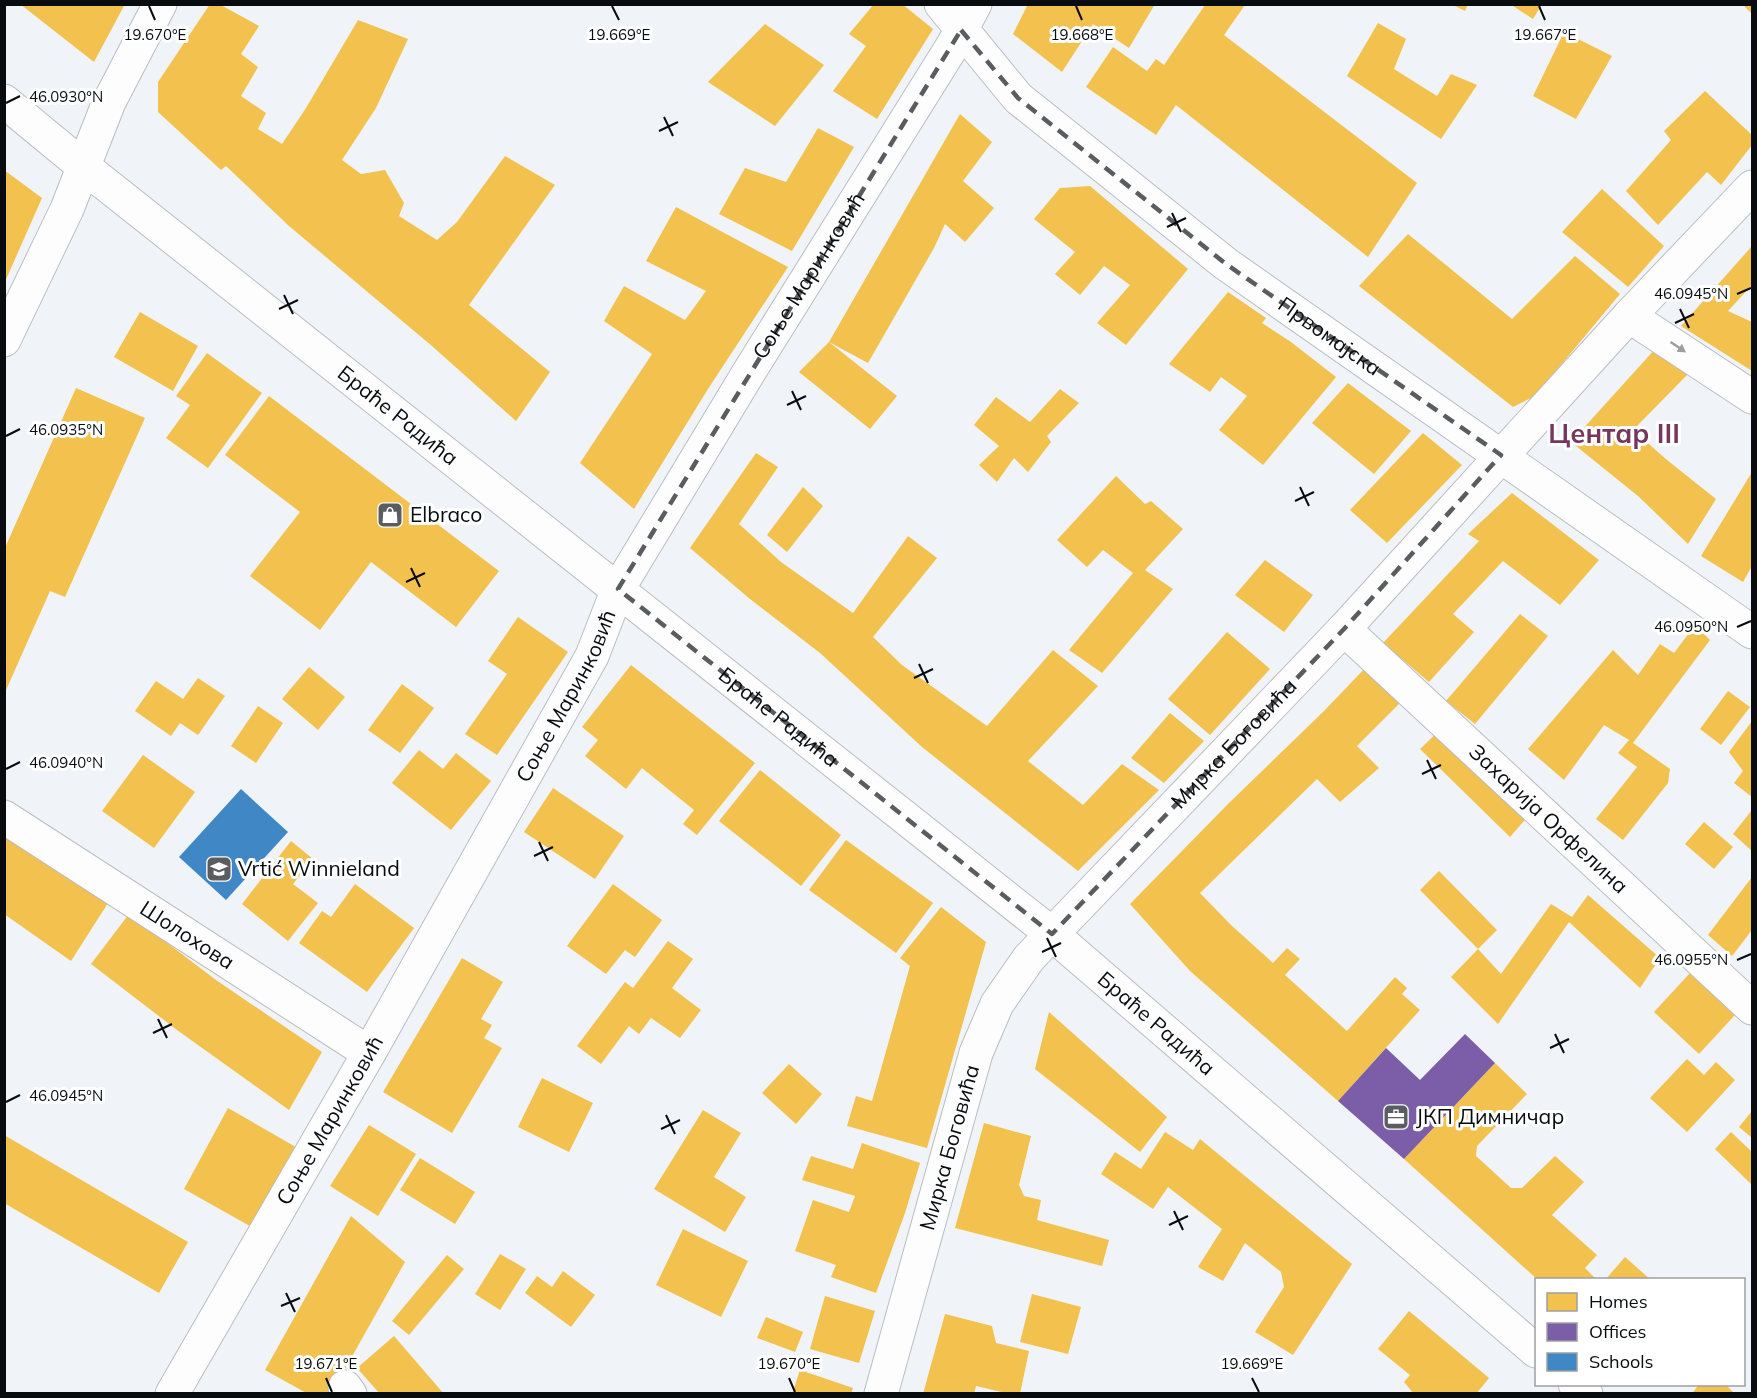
<svg xmlns="http://www.w3.org/2000/svg" width="1757" height="1398" viewBox="0 0 1757 1398" font-family="Mulish,sans-serif">
	<rect width="100%" height="100%" fill="#f0f4f8"/>
	<g fill="#f2c14e">
		<path d="M 20,4 L 125,4 L 94,62 Z"/>
		<path d="M 210,4 L 219,4 L 259,26 L 241,54 L 258,67 L 241,96 L 266,113 L 258,129 L 282,144 L 306,108 L 358,20 L 408,39 L 376,108 L 342,160 L 361,174 L 385,170 L 404,203 L 399,216 L 437,240 L 457,222 L 505,156 L 555,185 L 469,305 L 550,372 L 516,421 L 432,346 L 289,226 L 226,166 L 221,170 L 158,112 L 158,82 Z"/>
		<path d="M 874,4 L 902,4 L 933,29 L 877,119 L 833,91 L 866,46 L 849,34 Z"/>
		<path d="M 1028,4 L 1155,4 L 1129,48 L 1093,24 L 1062,72 L 1013,34 Z"/>
		<path d="M 1451,4 L 1468,4 L 1465,11 Z"/>
		<path d="M 1510,4 L 1542,4 L 1533,19 Z"/>
		<path d="M 1742,4 L 1752,4 L 1752,14 Z"/>
		<path d="M 1205,5 L 1245,5 L 1224,35 L 1417,183 L 1368,257 L 1176,105 L 1156,135 L 1086,87 L 1113,47 L 1147,71 L 1156,59 L 1164,65 Z"/>
		<path d="M 1378,23 L 1406,39 L 1394,69 L 1437,96 L 1451,74 L 1477,85 L 1441,139 L 1347,76 Z"/>
		<path d="M 765,24 L 824,65 L 775,126 L 708,82 Z"/>
		<path d="M 1564,32 L 1612,56 L 1576,119 L 1533,96 Z"/>
		<path d="M 1705,91 L 1752,135 L 1752,145 L 1721,185 L 1707,172 L 1658,225 L 1626,191 L 1671,140 L 1664,131 Z"/>
		<path d="M 960,114 L 992,142 L 963,181 L 994,208 L 965,242 L 945,224 L 934,248 L 868,363 L 829,342 Z"/>
		<path d="M 818,128 L 854,147 L 792,251 L 719,214 L 745,168 L 786,182 Z"/>
		<path d="M 4,170 L 42,198 L 4,284 Z"/>
		<path d="M 1090,186 L 1188,269 L 1126,345 L 1097,323 L 1130,285 L 1104,266 L 1080,295 L 1055,274 L 1075,252 L 1034,219 L 1060,188 Z"/>
		<path d="M 1602,189 L 1664,246 L 1628,287 L 1562,232 Z"/>
		<path d="M 676,207 L 788,267 L 708,389 L 634,509 L 580,463 L 652,354 L 604,321 L 624,286 L 685,320 L 706,291 L 646,261 Z"/>
		<path d="M 1408,234 L 1512,319 L 1575,256 L 1620,294 L 1535,396 L 1513,407 L 1359,286 Z"/>
		<path d="M 1752,246 L 1752,285 L 1728,311 L 1752,322 L 1752,371 L 1681,326 Z"/>
		<path d="M 1228,292 L 1266,318 L 1262,323 L 1291,342 L 1336,377 L 1263,465 L 1219,430 L 1247,396 L 1221,377 L 1210,392 L 1169,364 Z"/>
		<path d="M 140,312 L 198,346 L 173,391 L 114,357 Z"/>
		<path d="M 829,342 L 897,396 L 870,429 L 799,372 Z"/>
		<path d="M 1656,348 L 1689,373 L 1633,430 L 1667,460 L 1716,499 L 1688,544 L 1638,496 L 1571,442 Z"/>
		<path d="M 207,353 L 262,393 L 208,468 L 166,438 L 190,405 L 176,396 Z"/>
		<path d="M 1348,383 L 1411,431 L 1374,474 L 1312,423 Z"/>
		<path d="M 76,388 L 145,418 L 65,597 L 50,591 L 6,690 L 4,689 L 4,550 Z"/>
		<path d="M 1060,389 L 1079,403 L 1047,436 L 1051,442 L 1028,472 L 1014,458 L 997,482 L 979,465 L 999,446 L 974,425 L 996,397 L 1030,422 Z"/>
		<path d="M 269,396 L 499,571 L 456,627 L 371,562 L 320,630 L 250,576 L 300,512 L 225,455 Z"/>
		<path d="M 1423,433 L 1462,465 L 1387,543 L 1350,510 Z"/>
		<path d="M 756,453 L 778,467 L 739,524 L 781,562 L 853,613 L 908,536 L 937,558 L 873,637 L 902,665 L 987,726 L 1053,650 L 1098,686 L 1028,761 L 1083,805 L 1122,764 L 1159,790 L 1078,871 L 922,747 L 820,653 L 750,599 L 690,548 Z"/>
		<path d="M 1752,472 L 1752,566 L 1743,582 L 1701,556 Z"/>
		<path d="M 1116,476 L 1145,504 L 1151,501 L 1183,529 L 1145,570 L 1173,589 L 1102,673 L 1069,650 L 1133,573 L 1103,550 L 1087,567 L 1057,540 Z"/>
		<path d="M 803,487 L 823,506 L 787,552 L 767,535 Z"/>
		<path d="M 1512,493 L 1599,560 L 1560,605 L 1503,561 L 1453,614 L 1474,632 L 1429,682 L 1383,643 L 1479,541 L 1468,534 Z"/>
		<path d="M 1265,560 L 1313,595 L 1284,632 L 1235,595 Z"/>
		<path d="M 1520,614 L 1548,636 L 1475,724 L 1446,701 Z"/>
		<path d="M 518,617 L 568,652 L 497,755 L 465,734 L 507,674 L 488,661 Z"/>
		<path d="M 1695,625 L 1710,640 L 1633,743 L 1670,769 L 1668,783 L 1623,840 L 1596,819 L 1637,767 L 1618,753 L 1629,740 L 1604,725 L 1564,780 L 1528,749 L 1613,650 L 1638,675 L 1660,644 L 1674,653 Z"/>
		<path d="M 1227,632 L 1270,669 L 1210,735 L 1168,699 Z"/>
		<path d="M 631,665 L 755,763 L 697,835 L 683,824 L 694,810 L 642,768 L 626,789 L 585,756 L 598,740 L 582,727 Z"/>
		<path d="M 1368,665 L 1405,698 L 1357,746 L 1379,768 L 1340,802 L 1317,779 L 1200,893 L 1231,925 L 1273,963 L 1287,948 L 1300,959 L 1285,975 L 1347,1031 L 1395,977 L 1407,988 L 1402,994 L 1420,1010 L 1338,1101 L 1190,971 L 1130,904 L 1228,804 L 1324,711 Z"/>
		<path d="M 309,667 L 345,697 L 318,730 L 282,699 Z"/>
		<path d="M 198,678 L 225,696 L 198,735 L 180,723 L 171,736 L 135,711 L 156,681 L 183,699 Z"/>
		<path d="M 402,684 L 434,708 L 400,753 L 368,730 Z"/>
		<path d="M 1728,691 L 1750,707 L 1721,745 L 1700,729 Z"/>
		<path d="M 258,706 L 283,723 L 256,763 L 231,746 Z"/>
		<path d="M 1170,713 L 1204,741 L 1164,783 L 1131,758 Z"/>
		<path d="M 1752,721 L 1752,797 L 1734,783 L 1743,771 L 1729,752 Z"/>
		<path d="M 1441,729 L 1530,814 L 1510,837 L 1420,749 Z"/>
		<path d="M 419,750 L 443,769 L 456,753 L 491,781 L 451,830 L 392,783 Z"/>
		<path d="M 143,755 L 195,792 L 154,848 L 102,811 Z"/>
		<path d="M 760,770 L 841,835 L 801,886 L 719,821 Z"/>
		<path d="M 553,788 L 624,836 L 595,879 L 524,832 Z"/>
		<path d="M 1752,810 L 1752,851 L 1733,834 Z"/>
		<path d="M 1704,822 L 1733,847 L 1714,869 L 1685,844 Z"/>
		<path d="M 4,832 L 108,903 L 71,961 L 4,914 Z"/>
		<path d="M 846,840 L 933,903 L 896,953 L 809,890 Z"/>
		<path d="M 291,841 L 313,859 L 293,884 L 318,903 L 288,941 L 242,904 Z"/>
		<path d="M 1439,871 L 1497,930 L 1478,949 L 1420,890 Z"/>
		<path d="M 1752,877 L 1752,930 L 1732,956 L 1708,935 Z"/>
		<path d="M 355,884 L 414,928 L 367,992 L 299,943 L 322,911 L 331,917 Z"/>
		<path d="M 613,884 L 662,920 L 635,957 L 625,950 L 606,974 L 567,946 Z"/>
		<path d="M 1588,895 L 1660,958 L 1640,988 L 1569,922 L 1498,1024 L 1451,977 L 1478,949 L 1501,974 L 1551,904 L 1572,917 Z"/>
		<path d="M 941,907 L 986,942 L 927,1148 L 847,1126 L 856,1096 L 872,1101 L 910,966 L 900,958 Z"/>
		<path d="M 129,914 L 216,980 L 322,1052 L 289,1110 L 177,1030 L 91,964 Z"/>
		<path d="M 668,941 L 693,959 L 672,988 L 701,1010 L 680,1038 L 651,1018 L 639,1034 L 629,1026 L 601,1064 L 577,1046 L 625,982 L 633,988 Z"/>
		<path d="M 462,958 L 503,982 L 481,1019 L 492,1025 L 484,1038 L 502,1048 L 452,1133 L 383,1092 Z"/>
		<path d="M 1690,973 L 1735,1015 L 1699,1054 L 1654,1012 Z"/>
		<path d="M 1049,1012 L 1167,1117 L 1140,1152 L 1035,1069 Z"/>
		<path d="M 1687,1059 L 1704,1075 L 1716,1062 L 1735,1080 L 1687,1132 L 1650,1098 Z"/>
		<path d="M 1495,1063 L 1527,1094 L 1477,1146 L 1476,1156 L 1511,1188 L 1522,1188 L 1555,1156 L 1584,1182 L 1552,1215 L 1597,1255 L 1585,1268 L 1597,1280 L 1538,1280 L 1404,1159 Z"/>
		<path d="M 789,1064 L 822,1094 L 796,1124 L 762,1093 Z"/>
		<path d="M 542,1078 L 593,1103 L 569,1152 L 518,1127 Z"/>
		<path d="M 228,1108 L 301,1150 L 257,1230 L 184,1189 Z"/>
		<path d="M 703,1110 L 741,1133 L 714,1177 L 746,1197 L 725,1232 L 654,1189 Z"/>
		<path d="M 1752,1111 L 1752,1138 L 1739,1127 Z"/>
		<path d="M 984,1123 L 1031,1136 L 1019,1185 L 1024,1196 L 1041,1200 L 1037,1220 L 1109,1240 L 1102,1266 L 955,1228 Z"/>
		<path d="M 369,1125 L 416,1154 L 378,1216 L 330,1186 Z"/>
		<path d="M 1165,1132 L 1193,1150 L 1200,1139 L 1352,1264 L 1293,1355 L 1255,1332 L 1284,1287 L 1281,1272 L 1245,1243 L 1223,1281 L 1198,1267 L 1222,1229 L 1168,1187 L 1153,1209 L 1101,1174 L 1115,1152 L 1141,1169 Z"/>
		<path d="M 1731,1132 L 1752,1152 L 1752,1185 L 1715,1149 Z"/>
		<path d="M 4,1135 L 188,1242 L 159,1293 L 4,1203 Z"/>
		<path d="M 862,1143 L 920,1163 L 905,1213 L 876,1293 L 831,1277 L 836,1265 L 795,1251 L 813,1200 L 849,1212 L 855,1196 L 802,1180 L 811,1156 L 853,1169 Z"/>
		<path d="M 420,1158 L 475,1192 L 455,1224 L 400,1190 Z"/>
		<path d="M 351,1216 L 405,1262 L 331,1394 L 308,1394 L 265,1370 Z"/>
		<path d="M 683,1229 L 748,1261 L 721,1317 L 656,1285 Z"/>
		<path d="M 500,1254 L 526,1269 L 500,1310 L 475,1294 Z"/>
		<path d="M 447,1255 L 464,1269 L 409,1335 L 392,1321 Z"/>
		<path d="M 1625,1257 L 1651,1280 L 1605,1280 Z"/>
		<path d="M 563,1271 L 595,1295 L 571,1327 L 525,1293 L 537,1276 L 552,1287 Z"/>
		<path d="M 1032,1294 L 1081,1307 L 1068,1354 L 1020,1342 Z"/>
		<path d="M 825,1296 L 875,1311 L 859,1363 L 810,1349 Z"/>
		<path d="M 1409,1311 L 1489,1378 L 1476,1394 L 1414,1394 L 1404,1382 L 1410,1375 L 1378,1349 Z"/>
		<path d="M 945,1314 L 992,1326 L 996,1343 L 1029,1351 L 1020,1394 L 1010,1394 L 976,1386 L 974,1394 L 923,1394 Z"/>
		<path d="M 766,1317 L 803,1332 L 795,1352 L 757,1338 Z"/>
		<path d="M 394,1336 L 444,1394 L 380,1394 L 357,1368 Z"/>
		<path d="M 800,1370 L 853,1388 L 851,1394 L 792,1394 Z"/>
		<path d="M 1699,1384 L 1725,1384 L 1735,1394 L 1692,1394 Z"/>
	</g>
	<path fill="#7b5ea7" d="M 1465,1034 L 1495,1063 L 1404,1159 L 1338,1101 L 1386,1048 L 1420,1080 Z"/>
	<path fill="#3f88c5" d="M 241,789 L 288,832 L 226,900 L 179,857 Z"/>
	<g fill="none" stroke-linecap="round" stroke-linejoin="round">
		<g stroke="#babdc0" stroke-width="35">
			<g id="street">
				<path id="s1" d="M 941,4 L 1018,98 L 1226,264 L 1752,632"/>
				<path d="M 1629,316 L 1752,397"/>
				<path id="s2" d="M 1344,629 L 1752,1008"/>
				<path id="s3" d="M 4,817 L 369,1053"/>
				<path d="M 345,1387 L 350,1394"/>
				<path id="s4" d="M 172,1394 L 369,1053 L 592,656 L 618,589 L 749,372 L 953,45 L 975,4"/>
				<path id="s5" d="M 881,1394 L 976,1053 L 997,1004 L 1029,958 L 1344,629 L 1629,316 L 1752,187"/>
			</g>
		</g>
		<g stroke="#babdc0" stroke-width="35">
			<g id="secondary">
				<path id="s6" d="M 4,101 L 84,167 L 1052,934 L 1536,1351"/>
				<path d="M 4,340 L 67,209 L 109,102 L 160,4"/>
				<path d="M 1575,1384 L 1586,1394"/>
			</g>
		</g>
		<use href="#street" stroke="#fdfdfe" stroke-width="33"/>
		<use href="#secondary" stroke="#fdfdfe" stroke-width="33"/>
	</g>
	<defs><path id="oneway-solid" d="M-6-.8H1V-3.2L6.5 0L1 3.2V.8H-6Z" transform="scale(1.5)"/></defs>
	<use fill="#9b9d9e" href="#oneway-solid" transform="translate(1678 347) rotate(34)"/>
	<path fill="none" stroke="#5a5d60" stroke-width="4.5" stroke-dasharray="12 8" stroke-linejoin="round" d="M 961,30 L 1018,98 L 1226,264 L 1501,455 L 1344,629 L 1052,934 L 618,589 Z"/>
	<path fill="none" stroke="#090c0e" stroke-width="2" d="M 149,6 L 155,20M 612,6 L 619,20M 1076,6 L 1082,20M 1539,6 L 1545,20M 6,103 L 20,96M 664,117 L 673,136M 659,131 L 678,122M 1172,213 L 1181,232M 1167,227 L 1186,218M 1737,294 L 1751,288M 284,295 L 293,314M 279,309 L 298,300M 1680,309 L 1689,328M 1675,323 L 1694,314M 792,391 L 801,410M 787,405 L 806,396M 6,436 L 20,429M 1300,487 L 1309,506M 1295,501 L 1314,492M 411,568 L 420,587M 406,582 L 425,573M 1737,627 L 1751,621M 919,664 L 928,683M 914,678 L 933,669M 1427,760 L 1436,779M 6,769 L 20,762M 1422,774 L 1441,765M 539,842 L 548,861M 534,856 L 553,847M 1047,938 L 1056,957M 1042,952 L 1061,943M 1737,960 L 1751,954M 158,1019 L 167,1038M 153,1033 L 172,1024M 1555,1034 L 1564,1053M 1550,1048 L 1569,1039M 6,1102 L 20,1095M 666,1115 L 675,1134M 661,1129 L 680,1120M 1174,1211 L 1183,1230M 1169,1225 L 1188,1216M 286,1293 L 295,1312M 281,1306 L 300,1298M 326,1378 L 332,1392M 789,1378 L 795,1392M 1252,1378 L 1259,1392"/>
	<defs>
		<g id="shop-square" transform="scale(1.35)"><rect x="-9" y="-9" width="18" height="18" rx="4" fill="#5a5d60" stroke="#fff"/><path d="M-5-2.5h2.3a2.7 3.5 0 0 1 5.4 0H5L5.5 6h-11ZM-1.5-2.5h3a1.5 2.3 0 0 0-3 0Z" fill="#fff"/></g>
		<g id="school-square" transform="scale(1.35)"><rect x="-9" y="-9" width="18" height="18" rx="4" fill="#5a5d60" stroke="#fff"/><path d="M0-5L7-2L0 1L-7-2ZM-4 1L0 2.5L4 1V4Q0 6-4 4Z" fill="#fff"/></g>
		<g id="office-square" transform="scale(1.35)"><rect x="-9" y="-9" width="18" height="18" rx="4" fill="#5a5d60" stroke="#fff"/><path d="M-6-3h4V-5.5h4V-3h4V5H-6ZM-1-4.5V-3h2v-1.5ZM-6 0V1H6V0Z" fill="#fff"/></g>
	</defs>
	<g fill-rule="evenodd">
		<use href="#shop-square" x="390" y="515"/>
		<use href="#school-square" x="219" y="869"/>
		<use href="#office-square" x="1396" y="1117"/>
	</g>
	<g text-anchor="middle" stroke-width="6" stroke-linejoin="round" paint-order="stroke">
		<g font-size="21" fill="#090c0e" stroke="#fff">
			<text dy="7" stroke="none"><textPath href="#s4" startOffset="1288">Соње Маринковић</textPath></text>
			<text dy="7" stroke="none"><textPath href="#s1" startOffset="514">Првомајска</textPath></text>
			<text dy="7" stroke="none"><textPath href="#s6" startOffset="504">Браће Радића</textPath></text>
			<text dy="7" stroke="none"><textPath href="#s4" startOffset="802">Соње Маринковић</textPath></text>
			<text dy="7" stroke="none"><textPath href="#s6" startOffset="990">Браће Радића</textPath></text>
			<text dy="7" stroke="none"><textPath href="#s5" startOffset="760">Мирка Боговића</textPath></text>
			<text dy="7" stroke="none"><textPath href="#s2" startOffset="279">Захарија Орфелина</textPath></text>
			<text dy="7" stroke="none"><textPath href="#s3" startOffset="218">Шолохова</textPath></text>
			<text dy="7" stroke="none"><textPath href="#s6" startOffset="1476">Браће Радића</textPath></text>
			<text dy="7" stroke="none"><textPath href="#s4" startOffset="316">Соње Маринковић</textPath></text>
			<text dy="7" stroke="none"><textPath href="#s5" startOffset="256">Мирка Боговића</textPath></text>
		</g>
		<g font-size="21" fill="#090c0e" stroke="#fff" text-anchor="start">
			<text x="410" y="522">Elbraco</text>
			<text x="238" y="876">Vrtić Winnieland</text>
			<text x="1416" y="1124">ЈКП Димничар</text>
		</g>
		<g font-size="27" font-weight="bold" fill="#75375e" stroke="#fff">
			<text x="1614" y="443">Центар III</text>
		</g>
	</g>
	<g font-size="15" text-anchor="middle" fill="#090c0e" stroke="#fff" stroke-width="6" stroke-linejoin="round" paint-order="stroke">
		<text x="155" y="40">19.670°E</text>
		<text x="619" y="40">19.669°E</text>
		<text x="1082" y="40">19.668°E</text>
		<text x="1545" y="40">19.667°E</text>
		<text x="66" y="102">46.0930°N</text>
		<text x="1691" y="299">46.0945°N</text>
		<text x="66" y="435">46.0935°N</text>
		<text x="1691" y="632">46.0950°N</text>
		<text x="66" y="768">46.0940°N</text>
		<text x="1691" y="965">46.0955°N</text>
		<text x="66" y="1101">46.0945°N</text>
		<text x="326" y="1369">19.671°E</text>
		<text x="789" y="1369">19.670°E</text>
		<text x="1252" y="1369">19.669°E</text>
	</g>
	<rect width="1757" height="1398" fill="none" stroke="#090c0e" stroke-width="12"/>
	<rect x="1535" y="1278" width="210" height="108" fill="#ffffff" stroke="#9d9e9f" stroke-width="1.5"/>
	<rect x="1547" y="1293" width="30" height="18" fill="#f2c14e" stroke="#9d9e9f" stroke-width="1.5"/>
	<text x="1589" y="1308" font-size="18" fill="#090c0e">Homes</text>
	<rect x="1547" y="1323" width="30" height="18" fill="#7b5ea7" stroke="#9d9e9f" stroke-width="1.5"/>
	<text x="1589" y="1338" font-size="18" fill="#090c0e">Offices</text>
	<rect x="1547" y="1353" width="30" height="18" fill="#3f88c5" stroke="#9d9e9f" stroke-width="1.5"/>
	<text x="1589" y="1368" font-size="18" fill="#090c0e">Schools</text>
</svg>
